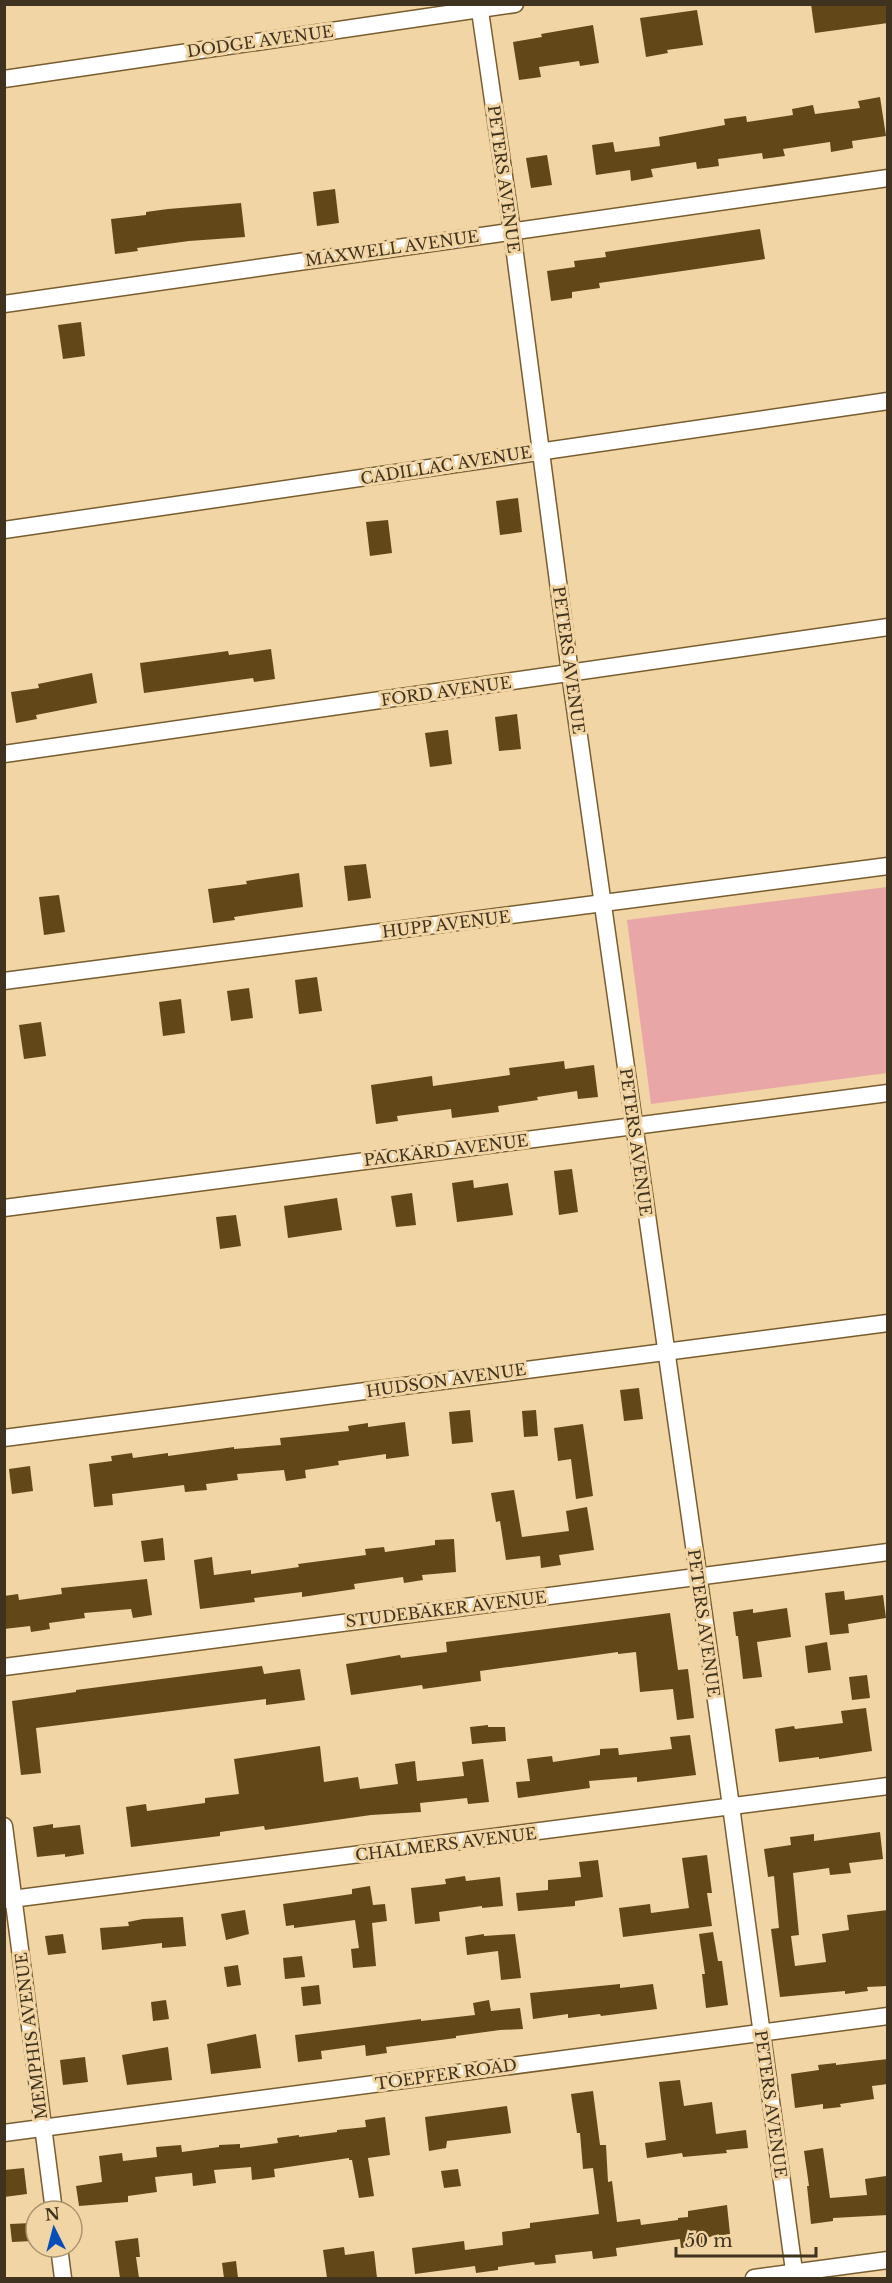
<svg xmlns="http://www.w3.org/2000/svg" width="892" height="2283" viewBox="0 0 892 2283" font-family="'Libre Baskerville',serif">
	<rect width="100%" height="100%" fill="#f2d5a4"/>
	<path fill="#e8a7a6" d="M 887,887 L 887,1073 L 651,1104 L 627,920 Z"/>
	<g fill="#624818">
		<path d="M 811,4 L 888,4 L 888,23 L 815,33 Z"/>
		<path d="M 697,10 L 703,45 L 667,50 L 668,53 L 646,57 L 640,18 Z"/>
		<path d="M 593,25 L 599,63 L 580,66 L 579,61 L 539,67 L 541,77 L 519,80 L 513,42 L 542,37 L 541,34 Z"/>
		<path d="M 880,97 L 886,136 L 852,141 L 853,148 L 831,152 L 830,142 L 783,149 L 785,156 L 763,159 L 762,153 L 718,159 L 719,166 L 697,169 L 696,162 L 651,169 L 653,177 L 631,181 L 630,170 L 596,175 L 592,145 L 613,142 L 615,152 L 660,146 L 659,137 L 725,125 L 724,119 L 746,116 L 747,122 L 793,115 L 792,109 L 813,105 L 815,114 L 860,108 L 858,101 Z"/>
		<path d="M 547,155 L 552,185 L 531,188 L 526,158 Z"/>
		<path d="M 335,189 L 339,223 L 317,226 L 313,192 Z"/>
		<path d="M 241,203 L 245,237 L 189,241 L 137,248 L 138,251 L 115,254 L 111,219 L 146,215 L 146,212 L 168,209 Z"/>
		<path d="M 760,229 L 765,259 L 599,283 L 600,288 L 572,292 L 572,298 L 551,301 L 547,271 L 575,267 L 574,261 L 606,257 L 605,252 Z"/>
		<path d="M 81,322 L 85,356 L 63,359 L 58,325 Z"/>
		<path d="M 518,498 L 522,532 L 500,535 L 496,501 Z"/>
		<path d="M 388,520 L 392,553 L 370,556 L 366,522 Z"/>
		<path d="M 271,649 L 275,679 L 254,682 L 253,678 L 144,693 L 140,663 L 228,651 L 229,655 Z"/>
		<path d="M 92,673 L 97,703 L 36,715 L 37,719 L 16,723 L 11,692 L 39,688 L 38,684 Z"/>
		<path d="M 517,714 L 521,749 L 499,751 L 495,717 Z"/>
		<path d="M 448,730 L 452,764 L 430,767 L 425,733 Z"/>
		<path d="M 366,864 L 371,898 L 348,901 L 344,866 Z"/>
		<path d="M 299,873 L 303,907 L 234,917 L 235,920 L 213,923 L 208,889 L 247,884 L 246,881 Z"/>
		<path d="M 59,895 L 65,932 L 44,935 L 39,897 Z"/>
		<path d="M 317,977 L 322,1011 L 299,1014 L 295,980 Z"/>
		<path d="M 249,988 L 253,1018 L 231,1021 L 227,991 Z"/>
		<path d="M 181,999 L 185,1033 L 163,1036 L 159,1002 Z"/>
		<path d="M 41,1022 L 46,1056 L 24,1059 L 19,1025 Z"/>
		<path d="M 564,1061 L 565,1069 L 594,1065 L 598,1097 L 578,1099 L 577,1091 L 537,1097 L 538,1100 L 498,1106 L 499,1112 L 452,1118 L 451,1109 L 397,1116 L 398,1121 L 376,1124 L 371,1085 L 432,1076 L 433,1086 L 510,1075 L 509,1068 Z"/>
		<path d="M 572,1169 L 578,1212 L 559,1215 L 554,1171 Z"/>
		<path d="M 473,1180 L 474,1188 L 508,1183 L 513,1215 L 457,1222 L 452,1183 Z"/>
		<path d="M 412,1193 L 416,1225 L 396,1227 L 391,1196 Z"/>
		<path d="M 337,1198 L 342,1230 L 288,1238 L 284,1206 Z"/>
		<path d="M 236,1215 L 241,1246 L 220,1249 L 216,1217 Z"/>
		<path d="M 639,1388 L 643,1419 L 624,1421 L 620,1390 Z"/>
		<path d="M 470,1410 L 473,1442 L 452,1444 L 449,1412 Z"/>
		<path d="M 536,1410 L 538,1436 L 524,1437 L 522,1411 Z"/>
		<path d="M 405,1422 L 409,1456 L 386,1459 L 386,1454 L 338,1461 L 339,1465 L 305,1470 L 306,1478 L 286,1481 L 284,1470 L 237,1474 L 238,1480 L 206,1484 L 207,1490 L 185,1492 L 184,1485 L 112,1494 L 113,1505 L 94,1507 L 89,1464 L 112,1461 L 111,1456 L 132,1453 L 133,1458 L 168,1453 L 168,1456 L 234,1447 L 234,1449 L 281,1445 L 280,1438 L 349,1431 L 348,1426 L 368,1423 L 368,1427 Z"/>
		<path d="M 583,1424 L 593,1496 L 576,1499 L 571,1459 L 558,1461 L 554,1428 Z"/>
		<path d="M 30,1466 L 33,1491 L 12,1494 L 9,1469 Z"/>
		<path d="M 514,1490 L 522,1537 L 569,1531 L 566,1511 L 587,1507 L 594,1550 L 559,1555 L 561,1565 L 541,1568 L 540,1556 L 506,1560 L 500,1521 L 496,1522 L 491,1493 Z"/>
		<path d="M 163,1538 L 165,1560 L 144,1562 L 141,1541 Z"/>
		<path d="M 454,1539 L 456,1572 L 422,1575 L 423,1580 L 404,1583 L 403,1577 L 354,1584 L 355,1589 L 302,1597 L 302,1592 L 254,1598 L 255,1602 L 200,1609 L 194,1560 L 212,1557 L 214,1575 L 251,1570 L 251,1574 L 299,1567 L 298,1564 L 366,1555 L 365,1549 L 384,1547 L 385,1552 L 435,1545 L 435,1540 Z"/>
		<path d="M 147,1579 L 152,1615 L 133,1618 L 131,1609 L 84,1613 L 85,1618 L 49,1623 L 50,1629 L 31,1632 L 30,1626 L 4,1629 L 4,1596 L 18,1594 L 19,1600 L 62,1594 L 61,1588 Z"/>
		<path d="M 844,1591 L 845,1600 L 883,1595 L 886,1618 L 848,1624 L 849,1633 L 830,1635 L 825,1593 Z"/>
		<path d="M 787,1608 L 791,1637 L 757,1642 L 762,1677 L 743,1679 L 738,1636 L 736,1636 L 733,1612 L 753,1609 L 753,1613 Z"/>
		<path d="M 670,1613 L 678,1670 L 688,1669 L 694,1718 L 677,1720 L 673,1689 L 640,1692 L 636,1652 L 618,1654 L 618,1652 L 480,1671 L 481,1681 L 423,1689 L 422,1685 L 351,1695 L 346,1664 L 400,1655 L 401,1658 L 447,1652 L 446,1642 Z"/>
		<path d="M 827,1642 L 831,1670 L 808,1673 L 805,1646 Z"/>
		<path d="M 262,1666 L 264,1674 L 300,1669 L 305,1700 L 266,1705 L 266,1699 L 36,1728 L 41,1773 L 21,1775 L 12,1701 L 76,1692 L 76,1690 Z"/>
		<path d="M 867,1675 L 870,1698 L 852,1700 L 849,1677 Z"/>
		<path d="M 866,1708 L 872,1751 L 819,1759 L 819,1757 L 779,1762 L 775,1729 L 794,1726 L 795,1729 L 843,1723 L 841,1711 Z"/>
		<path d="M 488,1725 L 488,1727 L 505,1727 L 506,1741 L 472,1744 L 470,1727 Z"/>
		<path d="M 690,1735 L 696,1775 L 637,1782 L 637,1777 L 589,1781 L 590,1788 L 518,1798 L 516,1782 L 530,1781 L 527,1759 L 552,1756 L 553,1762 L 600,1755 L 600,1749 L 618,1748 L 619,1755 L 672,1749 L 670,1737 Z"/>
		<path d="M 320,1746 L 324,1782 L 358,1777 L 360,1789 L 398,1784 L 395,1764 L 415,1761 L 417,1781 L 464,1776 L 462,1762 L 483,1759 L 489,1802 L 468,1804 L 467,1798 L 420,1803 L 421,1812 L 371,1815 L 265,1830 L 264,1826 L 220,1832 L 220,1836 L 131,1847 L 126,1807 L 146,1804 L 147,1811 L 205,1803 L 205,1798 L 239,1794 L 234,1759 Z"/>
		<path d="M 53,1824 L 53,1828 L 80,1825 L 84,1854 L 65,1857 L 65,1854 L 37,1857 L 33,1827 Z"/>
		<path d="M 880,1832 L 883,1859 L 849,1863 L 851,1873 L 830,1875 L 829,1868 L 793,1873 L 799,1935 L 791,1936 L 795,1966 L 826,1962 L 822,1934 L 849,1930 L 847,1915 L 888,1910 L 888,1986 L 867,1987 L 868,1991 L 845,1994 L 845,1991 L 780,1997 L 771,1929 L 779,1928 L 774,1876 L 768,1877 L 764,1849 L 791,1845 L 790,1837 L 814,1834 L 814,1841 Z"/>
		<path d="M 707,1855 L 712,1893 L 707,1893 L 712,1926 L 623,1937 L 619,1908 L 650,1904 L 651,1913 L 689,1908 L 682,1858 Z"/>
		<path d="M 598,1860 L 603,1897 L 575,1901 L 575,1906 L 518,1911 L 516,1893 L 548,1890 L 548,1880 L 581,1877 L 579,1862 Z"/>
		<path d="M 465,1876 L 466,1881 L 500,1877 L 503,1906 L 482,1908 L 482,1906 L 439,1912 L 440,1921 L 415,1924 L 411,1888 L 446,1884 L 445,1879 Z"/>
		<path d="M 370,1886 L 373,1905 L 385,1904 L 387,1921 L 372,1923 L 376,1966 L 353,1968 L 351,1949 L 359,1948 L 355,1920 L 294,1928 L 294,1925 L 286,1926 L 283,1904 L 352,1894 L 352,1889 Z"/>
		<path d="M 245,1910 L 249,1934 L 226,1940 L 221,1914 Z"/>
		<path d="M 183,1917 L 186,1946 L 162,1948 L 162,1943 L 102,1950 L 100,1928 L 129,1926 L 128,1922 L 143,1919 Z"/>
		<path d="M 713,1932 L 718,1961 L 722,1961 L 728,2005 L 706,2008 L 702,1974 L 705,1974 L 699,1934 Z"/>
		<path d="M 63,1934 L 66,1953 L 48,1955 L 45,1936 Z"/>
		<path d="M 484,1934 L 484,1936 L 515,1934 L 521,1978 L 501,1980 L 498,1951 L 467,1955 L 465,1937 Z"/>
		<path d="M 302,1956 L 305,1977 L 285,1979 L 283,1958 Z"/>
		<path d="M 238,1965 L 241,1985 L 227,1987 L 224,1967 Z"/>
		<path d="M 620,1984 L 620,1988 L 653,1984 L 657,2009 L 601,2016 L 600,2014 L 568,2018 L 568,2014 L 533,2019 L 530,1993 Z"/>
		<path d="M 319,1985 L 321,2004 L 303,2006 L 301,1987 Z"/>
		<path d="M 166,2000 L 169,2019 L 153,2021 L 151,2002 Z"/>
		<path d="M 489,2000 L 491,2011 L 520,2008 L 523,2029 L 500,2030 L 456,2036 L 456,2038 L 386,2047 L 387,2053 L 366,2056 L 365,2045 L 321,2051 L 322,2059 L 298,2062 L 295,2035 L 421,2019 L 421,2021 L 475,2015 L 473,2003 Z"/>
		<path d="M 256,2034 L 261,2068 L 211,2074 L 207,2044 Z"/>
		<path d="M 168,2047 L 172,2080 L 127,2085 L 122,2055 Z"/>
		<path d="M 85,2057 L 88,2082 L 63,2085 L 60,2060 Z"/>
		<path d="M 888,2059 L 888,2084 L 872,2086 L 874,2099 L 840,2104 L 841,2107 L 823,2109 L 823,2104 L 795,2108 L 791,2074 L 819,2070 L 818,2065 L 836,2063 L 836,2065 Z"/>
		<path d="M 680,2080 L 684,2106 L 712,2102 L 716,2134 L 746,2130 L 748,2148 L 726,2150 L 727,2153 L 683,2157 L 682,2153 L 647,2158 L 645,2143 L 666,2140 L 659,2082 Z"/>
		<path d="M 593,2091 L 600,2145 L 606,2145 L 608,2182 L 612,2181 L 617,2222 L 640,2219 L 641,2225 L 678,2220 L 678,2218 L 688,2217 L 688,2211 L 727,2205 L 730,2234 L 702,2238 L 703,2245 L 681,2248 L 680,2239 L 616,2248 L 617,2256 L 593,2259 L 592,2251 L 555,2255 L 556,2263 L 535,2265 L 534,2262 L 498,2267 L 498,2270 L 476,2273 L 475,2266 L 415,2274 L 412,2248 L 464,2241 L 465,2250 L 503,2245 L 502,2232 L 530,2228 L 530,2223 L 599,2214 L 593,2168 L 583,2169 L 580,2133 L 577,2133 L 571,2094 Z"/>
		<path d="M 507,2106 L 511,2133 L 447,2141 L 446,2148 L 429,2151 L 425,2117 Z"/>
		<path d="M 385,2117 L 390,2155 L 368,2158 L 374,2196 L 359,2198 L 352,2160 L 349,2160 L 349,2158 L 274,2169 L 275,2177 L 252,2180 L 251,2167 L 214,2170 L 216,2183 L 193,2186 L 192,2173 L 155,2177 L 157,2192 L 128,2196 L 128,2202 L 79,2206 L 76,2186 L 102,2182 L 99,2156 L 122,2153 L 123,2161 L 157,2157 L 156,2147 L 181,2145 L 182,2152 L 219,2147 L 219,2145 L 240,2144 L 240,2148 L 278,2143 L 277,2138 L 299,2135 L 299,2137 L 337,2132 L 337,2130 L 366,2127 L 365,2120 Z"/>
		<path d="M 823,2148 L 830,2198 L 867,2195 L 865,2179 L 886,2176 L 888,2215 L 833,2218 L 833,2221 L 811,2224 L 807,2186 L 809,2186 L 804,2151 Z"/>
		<path d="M 24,2168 L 27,2194 L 4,2197 L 4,2170 Z"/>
		<path d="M 458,2169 L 461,2186 L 444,2188 L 441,2171 Z"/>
		<path d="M 31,2223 L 32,2241 L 12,2242 L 10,2224 Z"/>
		<path d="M 138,2238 L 140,2257 L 136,2257 L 139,2278 L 120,2278 L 115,2241 Z"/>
		<path d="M 344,2247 L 345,2255 L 374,2251 L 377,2278 L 327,2278 L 323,2250 Z"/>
		<path d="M 236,2261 L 238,2278 L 224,2278 L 222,2263 Z"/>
	</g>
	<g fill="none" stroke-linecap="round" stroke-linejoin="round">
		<g stroke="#775d2f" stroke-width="19">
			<g id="street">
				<path d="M 479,4 L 512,231 L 570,673 L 731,1806 L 795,2278"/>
				<path d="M 4,79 L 515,4"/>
				<path d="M 4,304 L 888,178"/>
				<path d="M 4,530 L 888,401"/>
				<path d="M 4,754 L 888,627"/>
				<path d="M 4,981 L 888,866"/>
				<path d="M 4,1208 L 888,1093"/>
				<path d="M 4,1438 L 888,1323"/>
				<path d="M 4,1667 L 888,1552"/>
				<path d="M 4,1826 L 54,2211"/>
				<path d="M 4,1900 L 888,1786"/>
				<path d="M 4,2133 L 888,2016"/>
				<path d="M 59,2247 L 63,2278"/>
				<path d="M 754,2278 L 888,2260"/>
			</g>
		</g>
		<use href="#street" stroke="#fff" stroke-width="16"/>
	</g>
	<g text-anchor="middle" stroke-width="6" stroke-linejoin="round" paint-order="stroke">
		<g font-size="16" fill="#3f331f" stroke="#f2d5a4">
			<text transform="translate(260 41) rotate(-8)" y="6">DODGE AVENUE</text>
			<text transform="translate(504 179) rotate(82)" y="6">PETERS AVENUE</text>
			<text transform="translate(392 248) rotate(-8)" y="6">MAXWELL AVENUE</text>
			<text transform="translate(446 465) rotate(-9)" y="6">CADILLAC AVENUE</text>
			<text transform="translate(569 660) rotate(82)" y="6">PETERS AVENUE</text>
			<text transform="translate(446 691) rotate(-8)" y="6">FORD AVENUE</text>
			<text transform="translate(446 924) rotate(-7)" y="6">HUPP AVENUE</text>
			<text transform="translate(636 1142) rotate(82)" y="6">PETERS AVENUE</text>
			<text transform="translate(446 1150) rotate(-7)" y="6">PACKARD AVENUE</text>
			<text transform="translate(446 1380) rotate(-8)" y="6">HUDSON AVENUE</text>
			<text transform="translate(446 1609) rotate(-7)" y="6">STUDEBAKER AVENUE</text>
			<text transform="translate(704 1623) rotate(82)" y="6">PETERS AVENUE</text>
			<text transform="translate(446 1844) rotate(-7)" y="6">CHALMERS AVENUE</text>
			<text transform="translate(31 2036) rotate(-97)" y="6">MEMPHIS AVENUE</text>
			<text transform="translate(446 2074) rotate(-8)" y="6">TOEPFER ROAD</text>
			<text transform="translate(771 2104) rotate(82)" y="6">PETERS AVENUE</text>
		</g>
	</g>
	<rect width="892" height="2283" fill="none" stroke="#3f331f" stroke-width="12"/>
	<g transform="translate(54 2229) rotate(354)"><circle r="28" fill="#f2d5a4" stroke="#aa946f" stroke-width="1.5"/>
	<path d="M0-4.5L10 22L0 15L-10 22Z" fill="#064eb8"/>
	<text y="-9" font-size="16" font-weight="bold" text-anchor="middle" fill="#3f331f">N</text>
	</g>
	<path d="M676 2247v9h140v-9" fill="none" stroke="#3f331f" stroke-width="3"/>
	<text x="685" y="2247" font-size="18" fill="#3f331f" stroke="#f2d5a4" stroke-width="4.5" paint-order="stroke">50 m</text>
</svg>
